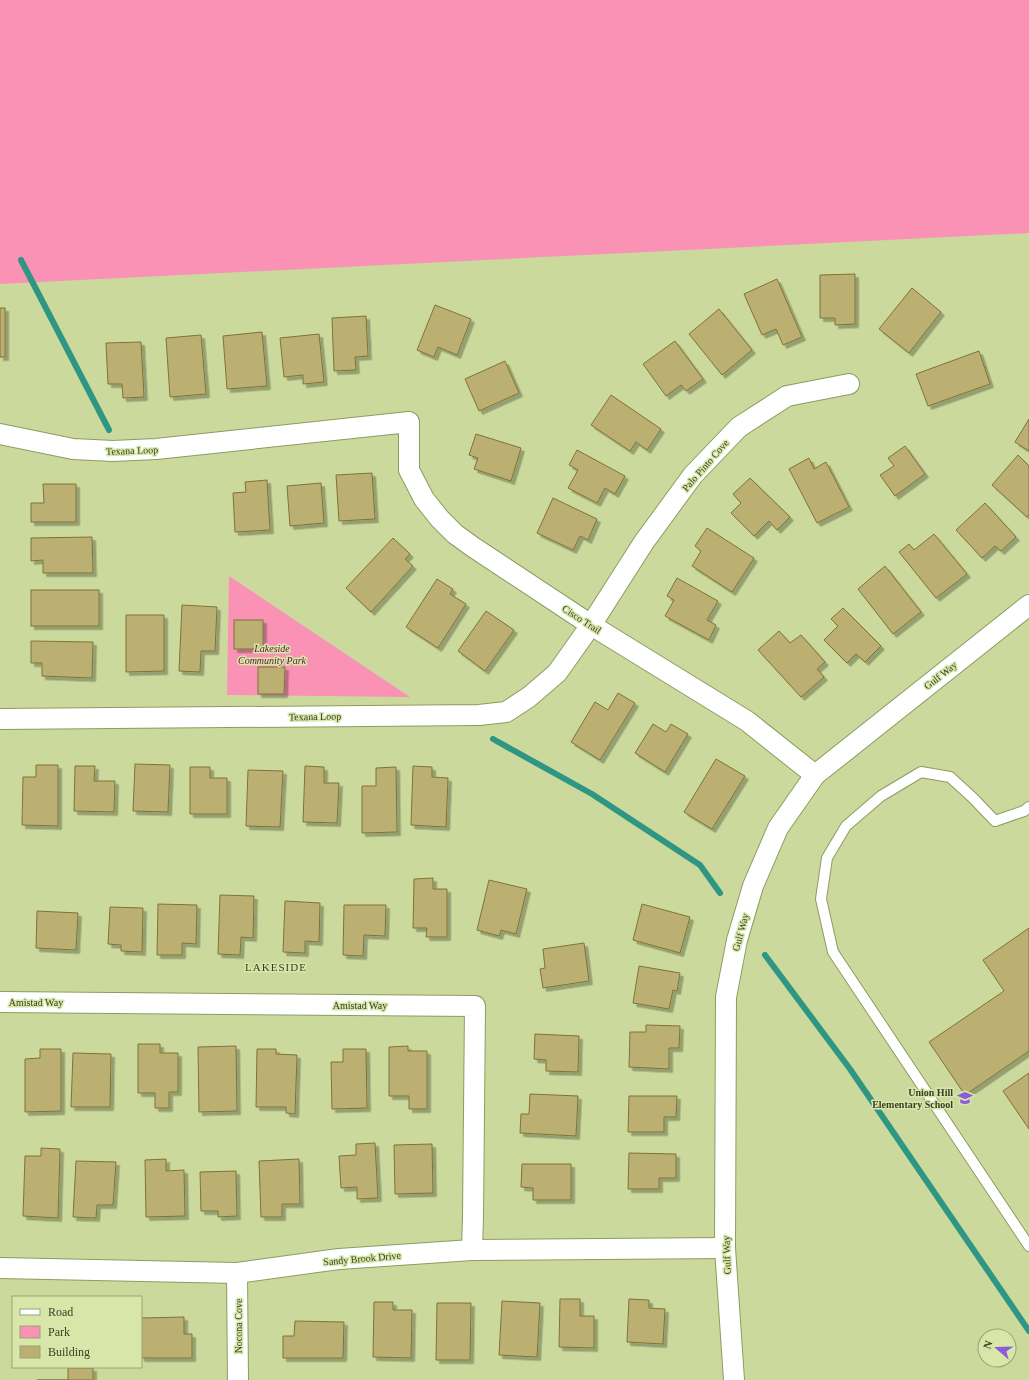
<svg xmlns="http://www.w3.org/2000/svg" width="1029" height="1380" viewBox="0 0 1029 1380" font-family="'Times New Roman',serif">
	<defs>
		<filter id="shadow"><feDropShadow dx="3.5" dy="3.5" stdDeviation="0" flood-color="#0004"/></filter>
	</defs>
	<rect width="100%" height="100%" fill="#cbda9c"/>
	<g fill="#f992b5">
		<path d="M 0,0 L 1029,0 L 1029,233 L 0,284 Z"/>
		<path d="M 229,576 L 410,697 L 227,695 Z"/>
	</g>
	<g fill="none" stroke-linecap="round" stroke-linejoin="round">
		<g stroke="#2f9684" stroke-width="6">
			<path d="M 21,260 L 109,430"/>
			<path d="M 493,739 L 592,794 L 700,865 L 720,893"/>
			<path d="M 765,955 L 850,1069 L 1029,1331"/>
		</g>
	</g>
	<g fill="#bbb071" stroke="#7e7336" filter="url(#shadow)">
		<path d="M 855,274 L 855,324 L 835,325 L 835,318 L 820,318 L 820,275 Z"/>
		<path d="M 777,279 L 802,337 L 783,345 L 776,329 L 762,335 L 744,294 Z"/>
		<path d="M 912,288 L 941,312 L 909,353 L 879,329 Z"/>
		<path d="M 435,305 L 471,319 L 457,355 L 438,347 L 434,357 L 417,350 Z"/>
		<rect x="0" y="308" width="5" height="49"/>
		<path d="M 719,309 L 752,350 L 722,375 L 689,334 Z"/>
		<path d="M 366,316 L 368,356 L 355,357 L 356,370 L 334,371 L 332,318 Z"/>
		<path d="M 262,332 L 267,386 L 227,389 L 223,336 Z"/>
		<path d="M 319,334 L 324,382 L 303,384 L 303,375 L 284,377 L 280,338 Z"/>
		<path d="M 201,335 L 206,394 L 170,397 L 166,338 Z"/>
		<path d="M 675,341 L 703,379 L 686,391 L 681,385 L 666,396 L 643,364 Z"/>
		<path d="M 141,342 L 144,397 L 123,398 L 122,384 L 108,384 L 106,343 Z"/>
		<path d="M 979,351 L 990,384 L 928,406 L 916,374 Z"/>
		<path d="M 505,361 L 519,393 L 479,411 L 465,379 Z"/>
		<path d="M 611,395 L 661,429 L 647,450 L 636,442 L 630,451 L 591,425 Z"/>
		<path d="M 1029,419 L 1029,451 L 1015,442 Z"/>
		<path d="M 476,434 L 521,448 L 511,481 L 474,469 L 478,458 L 469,455 Z"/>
		<path d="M 905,446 L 925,474 L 895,496 L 880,475 L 894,466 L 888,458 Z"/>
		<path d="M 577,450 L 625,476 L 615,494 L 605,488 L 597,503 L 568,488 L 578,470 L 569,465 Z"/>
		<path d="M 1018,455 L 1029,466 L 1029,515 L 1027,517 L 992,485 Z"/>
		<path d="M 809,458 L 814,469 L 826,462 L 849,507 L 817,523 L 789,469 Z"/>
		<path d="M 372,473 L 375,519 L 339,521 L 336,475 Z"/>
		<path d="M 750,478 L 790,517 L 777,530 L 769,521 L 754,536 L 731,513 L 741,503 L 733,494 Z"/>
		<path d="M 267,480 L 270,530 L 235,532 L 233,493 L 246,492 L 245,482 Z"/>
		<path d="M 321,483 L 324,523 L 290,526 L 287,486 Z"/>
		<path d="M 43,484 L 76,484 L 76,522 L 31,522 L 31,503 L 44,503 Z"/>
		<path d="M 553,498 L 597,519 L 588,540 L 580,536 L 573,550 L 537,533 Z"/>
		<path d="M 985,503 L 1016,537 L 1001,551 L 995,546 L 982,558 L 956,530 Z"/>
		<path d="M 707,528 L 754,558 L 732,592 L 692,566 L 701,551 L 695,546 Z"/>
		<path d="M 934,534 L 967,574 L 936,598 L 899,552 L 909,544 L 914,550 Z"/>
		<path d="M 92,537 L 93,573 L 43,573 L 43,560 L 31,561 L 31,538 Z"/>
		<path d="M 393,538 L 410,554 L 405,559 L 413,566 L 371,612 L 346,588 Z"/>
		<path d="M 885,566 L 921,612 L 893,634 L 858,589 Z"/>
		<path d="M 677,578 L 718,601 L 707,620 L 716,625 L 709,640 L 665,616 L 674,600 L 667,596 Z"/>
		<path d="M 437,579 L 453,589 L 450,594 L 466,604 L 438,648 L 406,627 Z"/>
		<rect x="31" y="590" width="68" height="36"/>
		<path d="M 182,605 L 217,607 L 215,651 L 201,651 L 200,672 L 179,671 Z"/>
		<path d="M 843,608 L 881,646 L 865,662 L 856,654 L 847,663 L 824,640 L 838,626 L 831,619 Z"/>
		<path d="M 486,611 L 514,630 L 485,671 L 458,651 Z"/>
		<path d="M 126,615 L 164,615 L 164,671 L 126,672 Z"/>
		<rect x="234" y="620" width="29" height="29"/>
		<path d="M 779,631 L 790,643 L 801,635 L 825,662 L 817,669 L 824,677 L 801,697 L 758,650 Z"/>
		<path d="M 31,641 L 93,642 L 92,678 L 42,676 L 42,663 L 31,663 Z"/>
		<path d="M 258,667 L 285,667 L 284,694 L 258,694 Z"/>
		<path d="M 618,693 L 635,703 L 600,760 L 571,742 L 595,702 L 608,710 Z"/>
		<path d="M 653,724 L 666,732 L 671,724 L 688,734 L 665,772 L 635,753 Z"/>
		<path d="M 716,759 L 745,776 L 712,829 L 684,812 Z"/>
		<path d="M 135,764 L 170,765 L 168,812 L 133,811 Z"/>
		<path d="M 36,765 L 58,765 L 58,826 L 22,825 L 23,777 L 36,777 Z"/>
		<path d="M 75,766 L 95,766 L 94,781 L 115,781 L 114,812 L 74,811 Z"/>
		<path d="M 305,766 L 324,767 L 324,783 L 339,783 L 337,823 L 303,822 Z"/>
		<path d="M 413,766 L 432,767 L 432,777 L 448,778 L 446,827 L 411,825 Z"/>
		<path d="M 190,767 L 210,767 L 210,778 L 227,778 L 227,814 L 190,814 Z"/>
		<path d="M 396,767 L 397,832 L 362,833 L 362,786 L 376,786 L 376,768 Z"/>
		<path d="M 248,770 L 283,771 L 280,827 L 246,826 Z"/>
		<path d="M 433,878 L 433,889 L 447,889 L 447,937 L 426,937 L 427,928 L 413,928 L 414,879 Z"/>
		<path d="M 489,880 L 527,889 L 516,934 L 501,930 L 499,936 L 477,930 Z"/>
		<path d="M 220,895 L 254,896 L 253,938 L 241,937 L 240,955 L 218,954 Z"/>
		<path d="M 285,901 L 320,903 L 319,942 L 305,941 L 305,953 L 283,952 Z"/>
		<path d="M 158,904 L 197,905 L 196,944 L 182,943 L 182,955 L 157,955 Z"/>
		<path d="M 642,904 L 690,917 L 680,953 L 633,940 Z"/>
		<path d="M 344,905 L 386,905 L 385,936 L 364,935 L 363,956 L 343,955 Z"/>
		<path d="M 110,907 L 143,908 L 142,952 L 121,951 L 121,945 L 108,944 Z"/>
		<path d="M 37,911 L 78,913 L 76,950 L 36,948 Z"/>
		<path d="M 1029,928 L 1029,1051 L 965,1095 L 929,1042 L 1004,991 L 983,960 Z"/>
		<path d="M 584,943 L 589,981 L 543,988 L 540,969 L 545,968 L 543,949 Z"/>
		<path d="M 639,966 L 680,973 L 677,991 L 673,990 L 669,1009 L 633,1003 Z"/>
		<path d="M 646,1025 L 680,1026 L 679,1048 L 669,1048 L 669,1069 L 629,1067 L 630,1032 L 646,1032 Z"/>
		<path d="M 535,1034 L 579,1036 L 578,1072 L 546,1071 L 546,1060 L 534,1059 Z"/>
		<path d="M 138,1044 L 160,1044 L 160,1053 L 178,1053 L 178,1092 L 169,1092 L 169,1108 L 155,1108 L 155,1093 L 138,1093 Z"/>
		<path d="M 236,1046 L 237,1111 L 199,1112 L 198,1047 Z"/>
		<path d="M 408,1046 L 408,1051 L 427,1051 L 427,1109 L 409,1109 L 409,1096 L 389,1096 L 389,1047 Z"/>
		<path d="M 40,1049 L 61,1049 L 61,1111 L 25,1112 L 25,1059 L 40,1058 Z"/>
		<path d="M 257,1049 L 276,1049 L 276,1054 L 297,1055 L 295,1114 L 286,1113 L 286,1107 L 256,1107 Z"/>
		<path d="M 343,1049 L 366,1049 L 367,1108 L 332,1109 L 331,1062 L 343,1062 Z"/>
		<path d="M 73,1053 L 111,1054 L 110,1107 L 71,1107 Z"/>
		<path d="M 1029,1073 L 1029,1129 L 1003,1091 Z"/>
		<path d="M 530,1094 L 578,1096 L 576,1136 L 520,1133 L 521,1114 L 529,1114 Z"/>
		<path d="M 629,1096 L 677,1096 L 676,1117 L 664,1117 L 664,1132 L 628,1132 Z"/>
		<path d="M 375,1143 L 378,1198 L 357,1199 L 357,1187 L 341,1188 L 339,1156 L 356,1155 L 356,1144 Z"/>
		<path d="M 432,1144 L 433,1193 L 395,1194 L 394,1145 Z"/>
		<path d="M 41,1148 L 60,1149 L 58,1218 L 23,1216 L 25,1156 L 41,1156 Z"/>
		<path d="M 629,1153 L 676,1154 L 676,1178 L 659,1178 L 659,1189 L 628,1189 Z"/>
		<path d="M 166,1159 L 166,1171 L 184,1170 L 185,1216 L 146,1217 L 145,1160 Z"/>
		<path d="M 299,1159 L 300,1204 L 282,1204 L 282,1217 L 261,1217 L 259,1161 Z"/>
		<path d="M 76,1161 L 116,1162 L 113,1205 L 97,1205 L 96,1218 L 73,1217 Z"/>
		<path d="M 522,1164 L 571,1164 L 571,1200 L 533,1200 L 533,1188 L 521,1187 Z"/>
		<path d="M 236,1171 L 237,1216 L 218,1217 L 218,1211 L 201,1211 L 200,1172 Z"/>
		<path d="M 560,1299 L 580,1299 L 580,1316 L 594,1316 L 594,1348 L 559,1347 Z"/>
		<path d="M 629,1299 L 649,1300 L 649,1308 L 665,1309 L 663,1344 L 627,1342 Z"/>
		<path d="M 502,1301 L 540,1303 L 537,1357 L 499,1355 Z"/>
		<path d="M 374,1302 L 393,1302 L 393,1310 L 412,1310 L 411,1358 L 373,1357 Z"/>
		<path d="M 437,1303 L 471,1303 L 470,1360 L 436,1360 Z"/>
		<path d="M 184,1317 L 184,1334 L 192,1334 L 192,1358 L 141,1358 L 141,1318 Z"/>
		<path d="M 295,1321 L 344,1322 L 343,1358 L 283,1358 L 283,1336 L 294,1336 Z"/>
		<path d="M 68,1368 L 93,1368 L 93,1380 L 37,1380 L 68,1380 Z"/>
	</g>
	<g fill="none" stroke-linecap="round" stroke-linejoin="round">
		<g stroke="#8e9b60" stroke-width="12">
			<path id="service" d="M 1029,807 L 1024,811 L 995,821 L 973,798 L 950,777 L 921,772 L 881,796 L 846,826 L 827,858 L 821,899 L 833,952 L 1029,1246"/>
		</g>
		<g stroke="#8e9b60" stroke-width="22">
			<g id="minor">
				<path d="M 0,434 L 73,449 L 113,451 L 156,449 L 409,422 L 409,470 L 424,499 L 440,519 L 455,534 L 473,547 L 591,625 L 747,721 L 815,775"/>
				<path d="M 0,719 L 479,715 L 506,712 L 529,697 L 557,673 L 591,625 L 644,542 L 693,475 L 739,427 L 787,396 L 849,384"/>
				<path d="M 0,1002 L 475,1006 L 473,1217 L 472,1250"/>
				<path d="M 0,1268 L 237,1273 L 339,1259 L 472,1250 L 725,1248"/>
				<path d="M 237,1273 L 238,1380"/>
				<path d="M 734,1380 L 725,1248 L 726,997 L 737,940 L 753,886 L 778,828 L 815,775 L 1029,605"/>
			</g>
		</g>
		<use href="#service" stroke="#fff" stroke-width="10"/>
		<use href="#minor" stroke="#fff" stroke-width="20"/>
	</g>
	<defs>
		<g id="school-bare" transform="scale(1.2)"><path d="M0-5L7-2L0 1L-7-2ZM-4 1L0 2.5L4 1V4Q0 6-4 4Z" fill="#8c5dd6" stroke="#d8e7a9" stroke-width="2.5" paint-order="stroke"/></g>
	</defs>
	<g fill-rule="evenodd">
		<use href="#school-bare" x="965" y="1098"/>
	</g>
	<g text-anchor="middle" stroke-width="3" stroke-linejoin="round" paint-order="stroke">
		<g font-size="10" fill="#393f26" stroke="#d8e7a9">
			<text transform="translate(132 450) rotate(-2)" y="4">Texana Loop</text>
			<text transform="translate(705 465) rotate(-49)" y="4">Palo Pinto Cove</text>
			<text transform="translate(582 619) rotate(33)" y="4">Cisco Trail</text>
			<text transform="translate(940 675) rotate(-38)" y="4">Gulf Way</text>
			<text transform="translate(315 716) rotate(-1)" y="4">Texana Loop</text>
			<text transform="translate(740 932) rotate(-75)" y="4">Gulf Way</text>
			<text x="36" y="1006">Amistad Way</text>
			<text x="360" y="1009">Amistad Way</text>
			<text transform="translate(726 1255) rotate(-92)" y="4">Gulf Way</text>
			<text transform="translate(362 1258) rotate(-5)" y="4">Sandy Brook Drive</text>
			<text transform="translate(238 1326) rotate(-90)" y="4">Nocona Cove</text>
		</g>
		<g font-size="10" font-style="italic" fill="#5f1134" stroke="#d8e7a9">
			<text x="272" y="652">Lakeside<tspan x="272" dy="12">Community Park</tspan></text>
		</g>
		<g font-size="10" font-weight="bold" fill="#393f26" stroke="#d8e7a9" text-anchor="end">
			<text x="953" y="1096">Union Hill<tspan x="953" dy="12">Elementary School</tspan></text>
		</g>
		<g font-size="11" letter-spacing="1" fill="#393f26" stroke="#d8e7a9">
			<text x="276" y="971">LAKESIDE</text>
		</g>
	</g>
	<rect x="12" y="1296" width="130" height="72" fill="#d8e7a9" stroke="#98a475"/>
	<rect x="20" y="1309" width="20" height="6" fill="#ffffff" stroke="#98a475"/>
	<text x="48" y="1316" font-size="12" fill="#393f26">Road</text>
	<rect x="20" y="1326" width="20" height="12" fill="#f992b5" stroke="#98a475"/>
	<text x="48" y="1336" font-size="12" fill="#393f26">Park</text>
	<rect x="20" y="1346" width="20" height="12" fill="#bbb071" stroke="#98a475"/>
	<text x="48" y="1356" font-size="12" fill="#393f26">Building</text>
	<g transform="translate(997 1348) rotate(290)"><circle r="19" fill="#d8e7a9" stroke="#98a475"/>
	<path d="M0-3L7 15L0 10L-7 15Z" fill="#8c5dd6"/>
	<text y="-6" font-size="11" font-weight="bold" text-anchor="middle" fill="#393f26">N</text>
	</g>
</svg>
